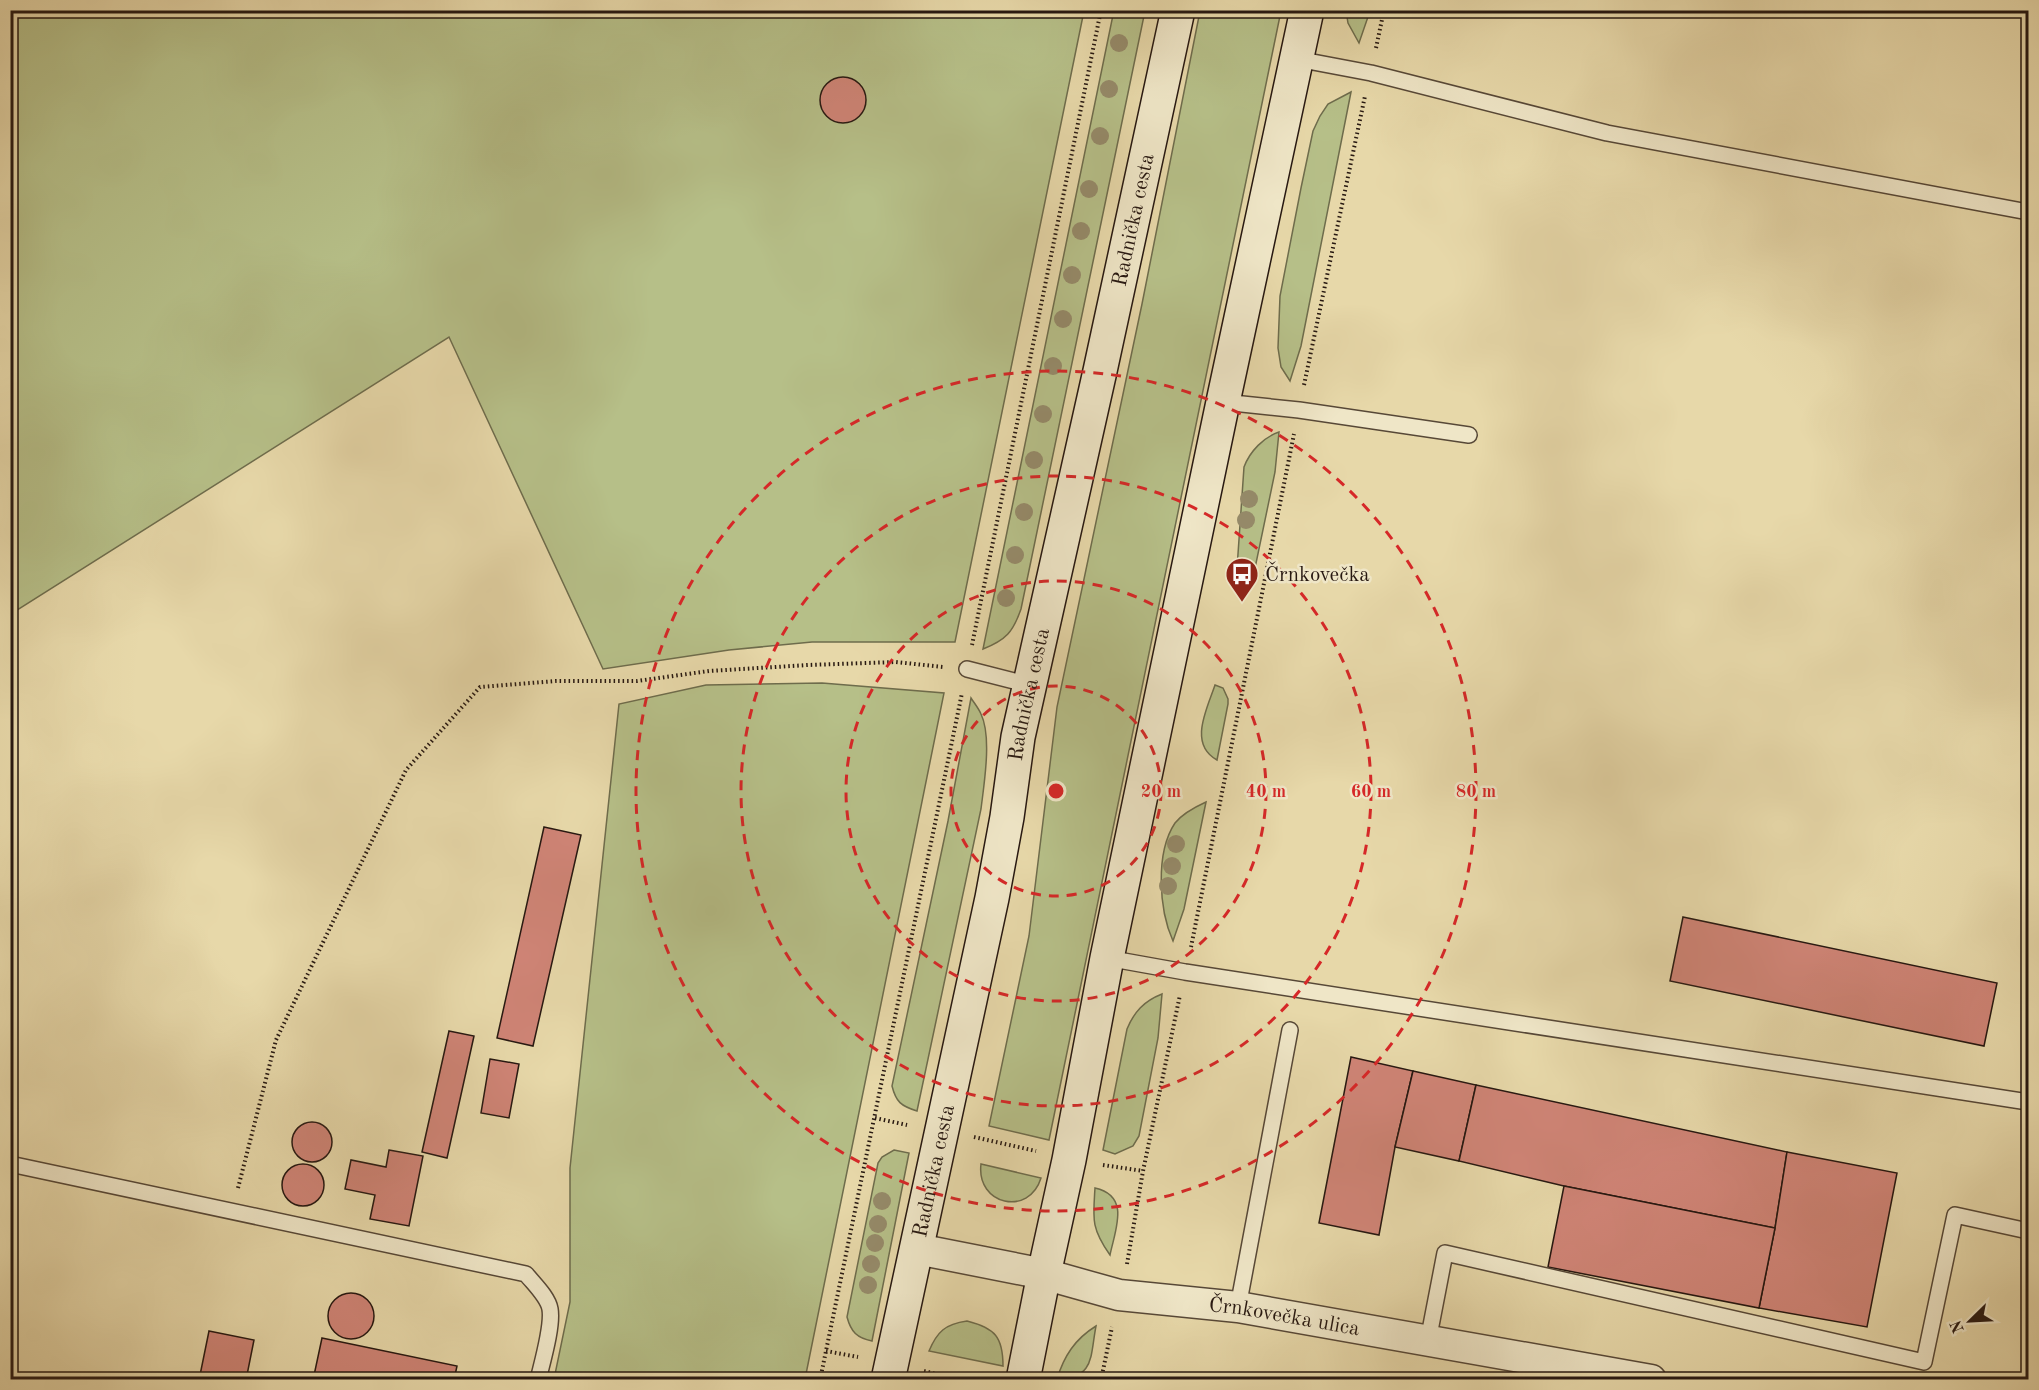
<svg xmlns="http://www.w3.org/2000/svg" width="2039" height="1390" viewBox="0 0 2039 1390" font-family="'Old Standard TT',serif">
	<rect width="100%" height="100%" fill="#e7d8a9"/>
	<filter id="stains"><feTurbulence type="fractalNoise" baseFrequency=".00333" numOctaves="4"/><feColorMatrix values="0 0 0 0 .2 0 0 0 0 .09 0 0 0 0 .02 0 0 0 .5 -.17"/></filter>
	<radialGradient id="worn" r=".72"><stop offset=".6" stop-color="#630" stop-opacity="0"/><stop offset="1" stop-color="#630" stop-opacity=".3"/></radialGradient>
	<g fill="#b6bf88" stroke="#6e6c4c" stroke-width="1.5">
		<path d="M 11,10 L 1084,11 L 955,642 L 812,642 L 729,650 L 603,669 L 449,337 L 11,614 Z"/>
		<path d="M 1114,10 L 1145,11 L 1021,609 C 1013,632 1006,640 983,649 Z"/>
		<path d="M 1200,11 L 1281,11 L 1049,1140 L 989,1126 L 1029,936 L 1057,707 L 1142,304 Z"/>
		<path d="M 1346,11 L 1370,11 L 1359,43 L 1348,23 Z"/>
		<path d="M 1351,92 L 1301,346 L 1290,381 L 1281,367 L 1278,348 L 1280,296 L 1301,188 L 1313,131 L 1320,116 L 1328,104 Z"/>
		<path d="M 1279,432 L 1275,472 L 1254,573 L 1248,580 L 1236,583 L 1244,467 C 1250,451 1264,437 1279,432 Z"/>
		<path d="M 822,683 L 944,693 L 805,1379 L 554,1379 L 570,1302 L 570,1168 L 619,704 L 706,685 Z"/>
		<path d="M 1215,685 L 1223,688 L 1228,699 L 1228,704 L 1217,760 C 1188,744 1207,709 1215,685 Z"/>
		<path d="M 971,698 C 975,704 979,709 981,714 C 992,737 984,784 981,809 L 917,1111 C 901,1106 896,1102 892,1086 L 948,821 Z"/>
		<path d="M 1206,802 L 1184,909 L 1173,941 C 1159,910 1155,853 1175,823 C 1183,813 1195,807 1206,802 Z"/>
		<path d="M 1162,994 L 1158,1038 L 1139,1136 L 1133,1146 L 1115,1154 L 1103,1150 L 1127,1029 C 1134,1012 1144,1001 1162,994 Z"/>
		<path d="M 894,1150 L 909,1153 L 872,1341 C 857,1338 851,1332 847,1317 L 878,1163 L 882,1157 Z"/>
		<path d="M 981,1164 L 1041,1178 C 1029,1217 976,1205 981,1164 Z"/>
		<path d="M 1095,1188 C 1131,1196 1115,1230 1110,1255 C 1091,1228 1093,1219 1095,1188 Z"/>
		<path d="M 967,1321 C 995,1328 1003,1337 1003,1366 L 929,1351 C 937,1332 945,1324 967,1321 Z"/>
		<path d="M 1096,1326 C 1090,1357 1095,1378 1057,1379 C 1064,1356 1075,1339 1096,1326 Z"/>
	</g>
	<g fill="#cf8476" stroke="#271811" stroke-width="1.5">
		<circle cx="843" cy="100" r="23"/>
		<path d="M 544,827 L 581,835 L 533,1046 L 497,1038 Z"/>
		<path d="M 1683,917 L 1997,983 L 1984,1046 L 1670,981 Z"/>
		<path d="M 449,1031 L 474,1036 L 447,1158 L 422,1152 Z"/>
		<path d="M 1351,1057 L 1413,1071 L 1395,1147 L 1379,1235 L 1319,1223 Z"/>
		<path d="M 490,1059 L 519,1064 L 509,1118 L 481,1113 Z"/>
		<path d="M 1413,1071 L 1476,1085 L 1459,1161 L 1395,1147 Z"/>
		<path d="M 1476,1085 L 1787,1152 L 1775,1228 L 1564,1186 L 1459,1161 Z"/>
		<circle cx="312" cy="1142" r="20"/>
		<path d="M 389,1150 L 423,1156 L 409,1226 L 370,1219 L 375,1195 L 345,1189 L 351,1160 L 386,1167 Z"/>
		<path d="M 1787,1152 L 1897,1173 L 1867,1327 L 1759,1308 L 1775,1228 Z"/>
		<circle cx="303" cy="1185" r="21"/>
		<path d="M 1564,1186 L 1775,1228 L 1759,1308 L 1548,1267 Z"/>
		<circle cx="351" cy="1316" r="23"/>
		<path d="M 209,1331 L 254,1340 L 246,1380 L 199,1380 Z"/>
		<path d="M 322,1338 L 457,1366 L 454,1380 L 313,1380 Z"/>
	</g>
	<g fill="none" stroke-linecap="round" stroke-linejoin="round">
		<g stroke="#574837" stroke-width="18">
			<g id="lane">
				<path d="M 1297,59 L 1371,73 L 1607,133 L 2028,212"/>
				<path d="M 1223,402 L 1299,410 L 1469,435"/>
				<path d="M 967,669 L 1030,685"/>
				<path d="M 1107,958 L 1185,972 L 2028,1102"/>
				<path d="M 10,1164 L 526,1274 C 534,1284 548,1297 550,1309 C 553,1326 542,1363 538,1380"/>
				<path d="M 1238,1307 L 1290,1030"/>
				<path d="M 1428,1341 L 1445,1253 L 1924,1362 L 1955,1215 L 2028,1231"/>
			</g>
		</g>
		<g stroke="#574837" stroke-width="33">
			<g id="street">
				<path id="s1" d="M 917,1249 L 1044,1274 L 1119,1295 L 1238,1307 L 1651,1380"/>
			</g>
		</g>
		<g stroke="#271811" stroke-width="36">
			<g id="secondary">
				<path id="s2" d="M 888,1380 L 992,898 L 1007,817 L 1018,737 L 1100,371 L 1178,10"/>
				<path d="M 1023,1380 L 1044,1274 L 1069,1160 L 1107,958 L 1223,402 L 1307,10"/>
			</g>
		</g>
		<g stroke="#271811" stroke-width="4" stroke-dasharray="1.5 3" stroke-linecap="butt">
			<path d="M 1376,48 L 1384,10"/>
			<path d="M 1304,385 L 1365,96"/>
			<path d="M 972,645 L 1101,10"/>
			<path d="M 1191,947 L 1294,434"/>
			<path d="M 875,1118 L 907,1125"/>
			<path d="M 974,1137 L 1036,1151"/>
			<path d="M 1103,1165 L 1143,1171"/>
			<path d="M 238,1188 L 276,1040 L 406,770 L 480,687 L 556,681 L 637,681 L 709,671 L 808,665 L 896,662 L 943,667"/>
			<path d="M 1127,1264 L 1143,1171 L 1180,995"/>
			<path d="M 826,1351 L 858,1357"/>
			<path d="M 924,1371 L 961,1380"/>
			<path d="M 820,1380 L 962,693"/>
			<path d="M 1101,1380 L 1112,1327"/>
		</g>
		<use href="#lane" stroke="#efe6c7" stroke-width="15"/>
		<use href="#street" stroke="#efe6c7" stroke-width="30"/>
		<use href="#secondary" stroke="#efe6c7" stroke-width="33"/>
	</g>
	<g fill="#958a69">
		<circle cx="1119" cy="43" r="9"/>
		<circle cx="1109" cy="89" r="9"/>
		<circle cx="1100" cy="136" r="9"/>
		<circle cx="1089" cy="189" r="9"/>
		<circle cx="1081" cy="231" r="9"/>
		<circle cx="1072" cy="275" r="9"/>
		<circle cx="1063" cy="319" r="9"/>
		<circle cx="1053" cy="366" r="9"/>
		<circle cx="1043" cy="414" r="9"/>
		<circle cx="1034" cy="460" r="9"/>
		<circle cx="1249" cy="499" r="9"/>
		<circle cx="1024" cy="512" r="9"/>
		<circle cx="1246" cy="520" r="9"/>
		<circle cx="1015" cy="555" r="9"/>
		<circle cx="1006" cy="598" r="9"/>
		<circle cx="1176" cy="844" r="9"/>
		<circle cx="1172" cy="866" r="9"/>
		<circle cx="1168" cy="886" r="9"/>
		<circle cx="882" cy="1201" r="9"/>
		<circle cx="878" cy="1224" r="9"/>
		<circle cx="875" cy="1243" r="9"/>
		<circle cx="871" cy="1264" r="9"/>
		<circle cx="868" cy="1285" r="9"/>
	</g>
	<g fill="none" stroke="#d62828" stroke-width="3" stroke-dasharray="10 8">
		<circle cx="1056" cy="791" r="105"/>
		<circle cx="1056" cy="791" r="210"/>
		<circle cx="1056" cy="791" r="315"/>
		<circle cx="1056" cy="791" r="420"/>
	</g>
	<defs>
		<g id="bus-pin" transform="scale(1.725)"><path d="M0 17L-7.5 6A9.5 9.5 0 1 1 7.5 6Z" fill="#8f2418" stroke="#efe6c7"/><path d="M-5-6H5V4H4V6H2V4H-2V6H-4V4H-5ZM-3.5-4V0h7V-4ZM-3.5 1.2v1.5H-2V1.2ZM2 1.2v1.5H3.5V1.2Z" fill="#fff"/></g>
	</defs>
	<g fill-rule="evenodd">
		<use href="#bus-pin" x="1242" y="574"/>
	</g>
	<g text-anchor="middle" stroke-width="5" stroke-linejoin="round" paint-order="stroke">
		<g font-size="21" fill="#271811" stroke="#efe6c7">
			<text dy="7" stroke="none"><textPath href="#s2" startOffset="1186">Radnička cesta</textPath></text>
			<text dy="7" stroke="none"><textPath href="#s2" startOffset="700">Radnička cesta</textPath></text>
			<text dy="7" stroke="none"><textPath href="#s2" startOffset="214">Radnička cesta</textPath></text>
			<text dy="7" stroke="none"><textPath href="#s1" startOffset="374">Črnkovečka ulica</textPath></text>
		</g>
		<g font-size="21" fill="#271811" stroke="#efe6c7" text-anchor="start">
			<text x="1265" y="581">Črnkovečka</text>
		</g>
	</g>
	<circle cx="1056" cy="791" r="9" fill="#d62828" stroke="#efe6c7" stroke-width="3"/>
	<g font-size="18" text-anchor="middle" font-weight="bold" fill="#d62828" stroke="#efe6c7" stroke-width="5" stroke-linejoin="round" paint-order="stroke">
		<text x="1161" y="797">20 m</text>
		<text x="1266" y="797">40 m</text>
		<text x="1371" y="797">60 m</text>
		<text x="1476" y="797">80 m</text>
	</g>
	<rect width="2039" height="1390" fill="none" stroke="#e7d8a9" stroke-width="36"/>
	<rect x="12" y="12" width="2015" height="1366" fill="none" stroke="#271811" stroke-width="3"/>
	<rect x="18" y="18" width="2003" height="1354" fill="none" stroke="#271811" stroke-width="1.5"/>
	<g transform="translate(1970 1321) rotate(246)" stroke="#efe6c7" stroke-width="4.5" paint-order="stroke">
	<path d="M0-4.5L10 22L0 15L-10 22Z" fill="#271811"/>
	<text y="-9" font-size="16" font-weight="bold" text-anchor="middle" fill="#271811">N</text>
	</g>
	<rect width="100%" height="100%" filter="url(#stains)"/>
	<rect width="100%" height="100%" fill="url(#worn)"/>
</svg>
